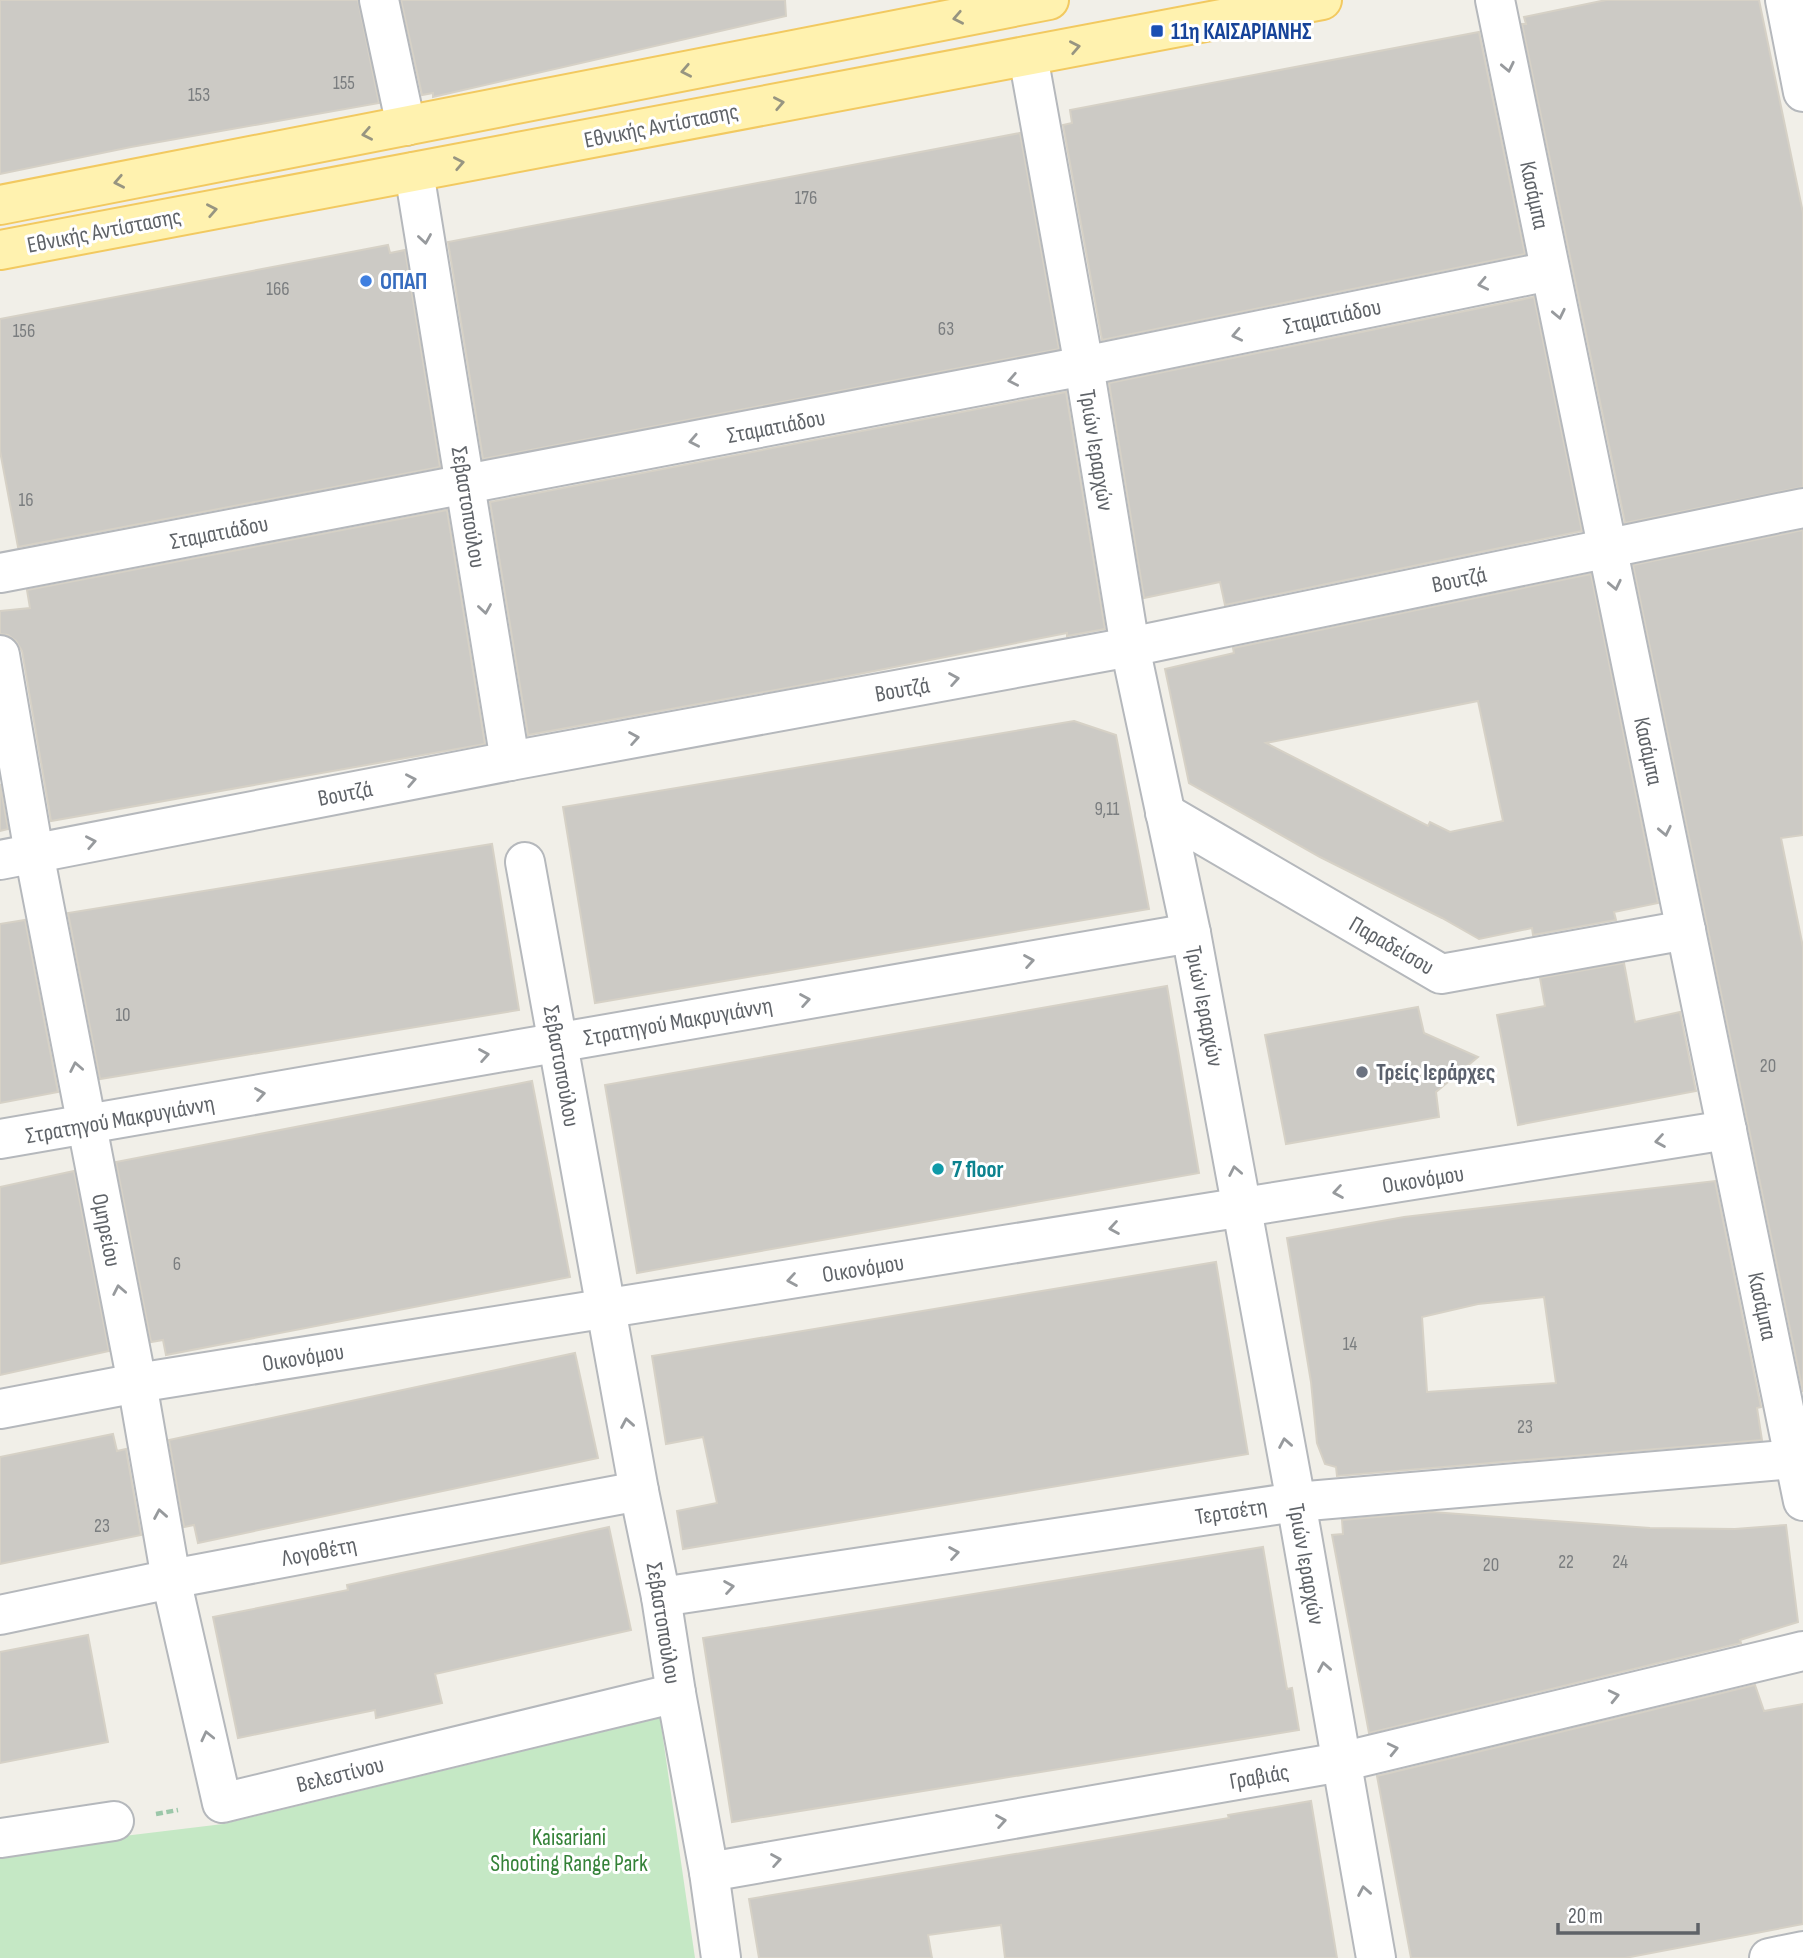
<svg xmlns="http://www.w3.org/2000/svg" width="1803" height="1958" viewBox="0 0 1803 1958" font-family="'Sofia Sans Condensed',sans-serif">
	<rect width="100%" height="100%" fill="#f1efe8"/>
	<path fill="#c5e8c5" d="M 660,1718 L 695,1958 L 0,1958 L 0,1851 L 223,1824 Z"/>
	<g fill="#cccac5" stroke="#d6d1c6" stroke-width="2" fill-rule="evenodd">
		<path d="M 0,0 L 358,0 L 379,103 L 131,147 L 0,174 Z"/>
		<path d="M 401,0 L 785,0 L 786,16 L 433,97 L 433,93 L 422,95 Z"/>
		<path d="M 1606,0 L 1759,0 L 1803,213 L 1803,487 L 1625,523 L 1522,24 L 1526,24 L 1524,17 Z"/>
		<path d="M 1479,32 L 1525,254 L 1102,340 L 1063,125 L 1072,123 L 1070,110 Z"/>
		<path d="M 1020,133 L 1059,349 L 483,459 L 448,242 Z"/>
		<path d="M 388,245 L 390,253 L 405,250 L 440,467 L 18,547 L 0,451 L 0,319 Z"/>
		<path d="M 1534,297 L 1582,531 L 1225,605 L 1220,582 L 1144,598 L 1109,383 Z"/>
		<path d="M 1066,392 L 1105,629 L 1067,636 L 1067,633 L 803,685 L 528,735 L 490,502 Z"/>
		<path d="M 447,510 L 485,744 L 51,821 L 22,651 L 16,641 L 8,635 L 0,634 L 0,611 L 30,608 L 27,590 Z"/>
		<path d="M 1803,530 L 1803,835 L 1781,838 L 1803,947 L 1803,1392 L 1633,565 Z"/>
		<path d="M 1591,574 L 1658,903 L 1614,912 L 1616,920 L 1533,935 L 1532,928 L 1479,939 L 1442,918 L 1320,857 L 1189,783 L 1165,669 L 1234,653 L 1233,648 ZM 1478,701 L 1503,821 L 1450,832 L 1430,822 L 1428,826 L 1266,743 Z"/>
		<path d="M 1074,721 L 1116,735 L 1149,909 L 595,1003 L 563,807 Z"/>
		<path d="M 0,784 L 8,829 L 0,831 Z"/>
		<path d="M 492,844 L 519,1010 L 100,1079 L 68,913 Z"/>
		<path d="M 25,920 L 58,1092 L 0,1103 L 0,924 Z"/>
		<path d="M 1624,963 L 1635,1022 L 1680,1012 L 1696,1091 L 1518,1125 L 1497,1015 L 1545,1006 L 1540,978 Z"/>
		<path d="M 1167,986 L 1199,1173 L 637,1273 L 605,1085 Z"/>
		<path d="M 1418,1007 L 1424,1033 L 1478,1057 L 1436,1092 L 1439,1117 L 1286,1144 L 1265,1035 Z"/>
		<path d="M 532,1081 L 570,1277 L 166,1355 L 163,1340 L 151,1342 L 116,1162 Z"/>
		<path d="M 74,1171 L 109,1351 L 0,1375 L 0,1187 Z"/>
		<path d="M 1715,1181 L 1761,1407 L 1757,1408 L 1762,1440 L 1337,1476 L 1336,1467 L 1325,1464 L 1317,1443 L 1311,1382 L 1287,1238 L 1404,1217 ZM 1544,1297 L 1556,1383 L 1427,1392 L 1422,1317 L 1478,1304 Z"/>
		<path d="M 1216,1262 L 1248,1454 L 683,1549 L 677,1511 L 717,1503 L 703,1437 L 666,1444 L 652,1356 Z"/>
		<path d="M 575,1353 L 598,1458 L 198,1543 L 194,1525 L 184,1527 L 169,1440 Z"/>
		<path d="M 113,1434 L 117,1451 L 126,1449 L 141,1535 L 0,1564 L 0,1457 Z"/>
		<path d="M 1432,1512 L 1650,1528 L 1735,1529 L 1786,1525 L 1798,1622 L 1740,1640 L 1741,1643 L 1369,1733 L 1332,1535 L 1343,1534 L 1342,1520 Z"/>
		<path d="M 609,1527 L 631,1630 L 435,1674 L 442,1703 L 376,1718 L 375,1710 L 238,1738 L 213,1617 L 348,1590 L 347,1585 Z"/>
		<path d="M 1263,1547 L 1287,1689 L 1292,1688 L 1299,1730 L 732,1822 L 703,1638 Z"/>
		<path d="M 88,1635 L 108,1742 L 0,1763 L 0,1652 Z"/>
		<path d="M 1755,1685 L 1764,1711 L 1803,1704 L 1803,1924 L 1625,1958 L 1411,1958 L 1377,1776 Z"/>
		<path d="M 1311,1801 L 1337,1958 L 1005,1958 L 1001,1925 L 928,1935 L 932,1958 L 759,1958 L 749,1899 L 1229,1818 L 1228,1815 Z"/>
	</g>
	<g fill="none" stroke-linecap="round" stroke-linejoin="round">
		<g stroke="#b5b8bc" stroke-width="42">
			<g id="minor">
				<path d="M 379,0 L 406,126"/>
				<path d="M 1495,0 L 1803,1501"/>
				<path d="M 1785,0 L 1803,92"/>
				<path d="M 1028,56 L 1084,366 L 1130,647 L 1191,933 L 1296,1502 L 1376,1958"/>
				<path d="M 414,172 L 510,761"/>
				<path d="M 0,573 L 1084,366 L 1550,271"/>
				<path d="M 0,655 L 34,853 L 137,1383 L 171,1579 L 222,1803 L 676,1693"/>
				<path d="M 1165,813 L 1441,974 L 1686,930"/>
				<path d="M 0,860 L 510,761 L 1130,647 L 1803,508"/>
				<path d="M 525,862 L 639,1491 L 661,1597 L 676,1693 L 709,1872 L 721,1958"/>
				<path d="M 0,1139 L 1191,933"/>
				<path d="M 0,1409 L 137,1383 L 1727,1130"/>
				<path d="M 661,1597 L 1296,1502 L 1794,1459 L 1803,1456"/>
				<path d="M 0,1615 L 171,1579 L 639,1491"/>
				<path d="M 1,1838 L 114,1821"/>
				<path d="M 709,1872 L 1341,1762 L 1803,1651"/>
				<path d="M 1769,1958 L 1803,1951"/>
			</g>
		</g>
		<g stroke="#f2c960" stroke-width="42">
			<g id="major">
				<path d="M 0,205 L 1049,0"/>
				<path d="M 0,250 L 1322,0"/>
			</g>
		</g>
		<path stroke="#9cc7a9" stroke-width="4.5" stroke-dasharray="7 3.5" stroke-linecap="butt" d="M 156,1814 L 178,1810"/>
		<use href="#minor" stroke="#fff" stroke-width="38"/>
		<use href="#major" stroke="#fff2af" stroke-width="38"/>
	</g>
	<defs><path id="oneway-chevron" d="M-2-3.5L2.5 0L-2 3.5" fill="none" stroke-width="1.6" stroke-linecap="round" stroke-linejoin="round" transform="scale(1.75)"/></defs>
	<g stroke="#979581">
		<use href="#oneway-chevron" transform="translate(958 18) rotate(169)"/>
		<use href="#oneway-chevron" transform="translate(1075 47) rotate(-11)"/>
		<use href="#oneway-chevron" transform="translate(686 71) rotate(169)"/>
		<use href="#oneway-chevron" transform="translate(779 103) rotate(-11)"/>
		<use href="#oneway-chevron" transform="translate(367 134) rotate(169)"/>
		<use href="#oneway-chevron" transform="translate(459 163) rotate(-11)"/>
		<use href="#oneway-chevron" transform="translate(119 182) rotate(169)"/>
		<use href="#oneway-chevron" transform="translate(212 210) rotate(-11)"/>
	</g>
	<g stroke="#979a9d">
		<use href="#oneway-chevron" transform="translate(1508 67) rotate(78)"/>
		<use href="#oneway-chevron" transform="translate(425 239) rotate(81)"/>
		<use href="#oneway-chevron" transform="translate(1483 284) rotate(168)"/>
		<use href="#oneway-chevron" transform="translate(1559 314) rotate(78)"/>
		<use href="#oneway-chevron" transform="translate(1237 335) rotate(168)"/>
		<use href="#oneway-chevron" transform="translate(1013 380) rotate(169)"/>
		<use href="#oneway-chevron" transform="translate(694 441) rotate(169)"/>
		<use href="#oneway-chevron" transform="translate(1615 585) rotate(78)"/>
		<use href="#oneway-chevron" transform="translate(485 609) rotate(81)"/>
		<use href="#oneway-chevron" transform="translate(954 679) rotate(-10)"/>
		<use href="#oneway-chevron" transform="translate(634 738) rotate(-10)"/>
		<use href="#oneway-chevron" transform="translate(411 780) rotate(-11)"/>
		<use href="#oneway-chevron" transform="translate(1665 831) rotate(78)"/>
		<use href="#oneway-chevron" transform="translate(91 842) rotate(-11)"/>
		<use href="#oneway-chevron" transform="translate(1029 961) rotate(-10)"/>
		<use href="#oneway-chevron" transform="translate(805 1000) rotate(-10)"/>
		<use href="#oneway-chevron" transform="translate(484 1055) rotate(-10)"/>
		<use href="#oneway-chevron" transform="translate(76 1067) rotate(-101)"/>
		<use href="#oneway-chevron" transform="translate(260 1094) rotate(-10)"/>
		<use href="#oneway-chevron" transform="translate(1660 1141) rotate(171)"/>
		<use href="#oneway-chevron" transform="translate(1235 1171) rotate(-101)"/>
		<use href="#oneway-chevron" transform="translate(1338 1192) rotate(171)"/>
		<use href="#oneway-chevron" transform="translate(1114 1228) rotate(171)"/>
		<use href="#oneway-chevron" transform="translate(792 1280) rotate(171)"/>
		<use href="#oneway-chevron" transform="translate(119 1290) rotate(-101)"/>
		<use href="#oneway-chevron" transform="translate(627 1423) rotate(-100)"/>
		<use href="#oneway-chevron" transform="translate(1285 1443) rotate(-100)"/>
		<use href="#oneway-chevron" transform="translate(160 1514) rotate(-100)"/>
		<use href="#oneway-chevron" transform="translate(954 1553) rotate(-9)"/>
		<use href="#oneway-chevron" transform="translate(729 1587) rotate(-9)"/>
		<use href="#oneway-chevron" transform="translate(1324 1667) rotate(-100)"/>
		<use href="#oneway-chevron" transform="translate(1614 1696) rotate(-13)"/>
		<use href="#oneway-chevron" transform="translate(207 1736) rotate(-103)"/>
		<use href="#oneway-chevron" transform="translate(1393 1749) rotate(-13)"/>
		<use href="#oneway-chevron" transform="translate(1001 1821) rotate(-10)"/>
		<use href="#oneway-chevron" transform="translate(776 1860) rotate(-10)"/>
		<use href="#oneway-chevron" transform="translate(1364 1891) rotate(-100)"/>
	</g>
	<rect fill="#1a4fb4" stroke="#fff" stroke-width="2.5" x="1150" y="24" width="14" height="14" rx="3.5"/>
	<circle fill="#3f7fe0" stroke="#fff" stroke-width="2.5" cx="366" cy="281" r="7"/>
	<circle fill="#6b7280" stroke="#fff" stroke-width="2.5" cx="1362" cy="1072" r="7"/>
	<circle fill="#0f9aa8" stroke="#fff" stroke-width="2.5" cx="938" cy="1169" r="7"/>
	<g text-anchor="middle" stroke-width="6" stroke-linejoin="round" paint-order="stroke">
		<g font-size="19" fill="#7a7d7f">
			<text x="344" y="89">155</text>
			<text x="199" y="101">153</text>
			<text x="806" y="204">176</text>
			<text x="278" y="295">166</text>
			<text x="946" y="335">63</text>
			<text x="24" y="337">156</text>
			<text x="26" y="506">16</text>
			<text x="1107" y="815">9,11</text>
			<text x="123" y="1021">10</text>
			<text x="1768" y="1072">20</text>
			<text x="177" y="1270">6</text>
			<text x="1350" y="1350">14</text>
			<text x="1525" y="1433">23</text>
			<text x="102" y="1532">23</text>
			<text x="1566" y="1568">22</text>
			<text x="1620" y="1568">24</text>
			<text x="1491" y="1571">20</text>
		</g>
		<g font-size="23" font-weight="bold" fill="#164399" stroke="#fff" text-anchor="start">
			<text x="1171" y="39">11η ΚΑΙΣΑΡΙΑΝΗΣ</text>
		</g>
		<g font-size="23" fill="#5f6368" stroke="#fff">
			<text transform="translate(661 125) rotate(-11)" y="8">Εθνικής Αντίστασης</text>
			<text transform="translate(1535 195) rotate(78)" y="8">Κασάμπα</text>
			<text transform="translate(104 230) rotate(-11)" y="8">Εθνικής Αντίστασης</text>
			<text transform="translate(1332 316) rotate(-12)" y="8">Σταματιάδου</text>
			<text transform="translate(776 426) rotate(-11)" y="8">Σταματιάδου</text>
			<text transform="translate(1097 450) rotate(81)" y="8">Τριών Ιεραρχών</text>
			<text transform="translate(469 507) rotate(81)" y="8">Σεβαστοπούλου</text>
			<text transform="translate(219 532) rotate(-11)" y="8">Σταματιάδου</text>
			<text transform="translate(1459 579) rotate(-12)" y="8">Βουτζά</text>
			<text transform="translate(902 689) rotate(-10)" y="8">Βουτζά</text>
			<text transform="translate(1649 751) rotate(78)" y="8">Κασάμπα</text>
			<text transform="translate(345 793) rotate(-11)" y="8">Βουτζά</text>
			<text transform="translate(1392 945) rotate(30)" y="8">Παραδείσου</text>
			<text transform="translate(1205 1006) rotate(79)" y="8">Τριών Ιεραρχών</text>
			<text transform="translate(678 1021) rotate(-10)" y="8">Στρατηγού Μακρυγιάννη</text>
			<text transform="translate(562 1066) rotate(80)" y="8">Σεβαστοπούλου</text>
			<text transform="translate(120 1119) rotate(-10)" y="8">Στρατηγού Μακρυγιάννη</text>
			<text transform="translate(1423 1179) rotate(-9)" y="8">Οικονόμου</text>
			<text transform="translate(107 1230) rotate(79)" y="8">Ομηρείου</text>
			<text transform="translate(863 1268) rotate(-9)" y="8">Οικονόμου</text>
			<text transform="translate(1763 1306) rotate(78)" y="8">Κασάμπα</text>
			<text transform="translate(303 1357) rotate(-9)" y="8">Οικονόμου</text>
			<text transform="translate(1231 1511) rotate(-9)" y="8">Τερτσέτη</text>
			<text transform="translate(319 1551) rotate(-11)" y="8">Λογοθέτη</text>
			<text transform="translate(1307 1564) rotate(80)" y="8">Τριών Ιεραρχών</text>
			<text transform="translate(664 1623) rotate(81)" y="8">Σεβαστοπούλου</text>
			<text transform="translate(340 1774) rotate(-14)" y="8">Βελεστίνου</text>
			<text transform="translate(1259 1776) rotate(-10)" y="8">Γραβιάς</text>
		</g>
		<g font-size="23" font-weight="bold" fill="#366cbe" stroke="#fff" text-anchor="start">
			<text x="380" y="289">ΟΠΑΠ</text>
		</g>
		<g font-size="23" font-weight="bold" fill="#5b616d" stroke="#fff" text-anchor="start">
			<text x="1376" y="1080">Τρείς Ιεράρχες</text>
		</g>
		<g font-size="23" font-weight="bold" fill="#0d838f" stroke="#fff" text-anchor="start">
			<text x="952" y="1177">7 floor</text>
		</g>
		<g font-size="23" fill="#348238" stroke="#fff">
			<text x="569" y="1845">Kaisariani<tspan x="569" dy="26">Shooting Range Park</tspan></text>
		</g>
	</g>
	<path d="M1558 1923v10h140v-10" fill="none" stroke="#5f6368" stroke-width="3.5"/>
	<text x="1568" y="1923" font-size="21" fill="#5f6368" stroke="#ffffff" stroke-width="5" paint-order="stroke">20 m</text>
</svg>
